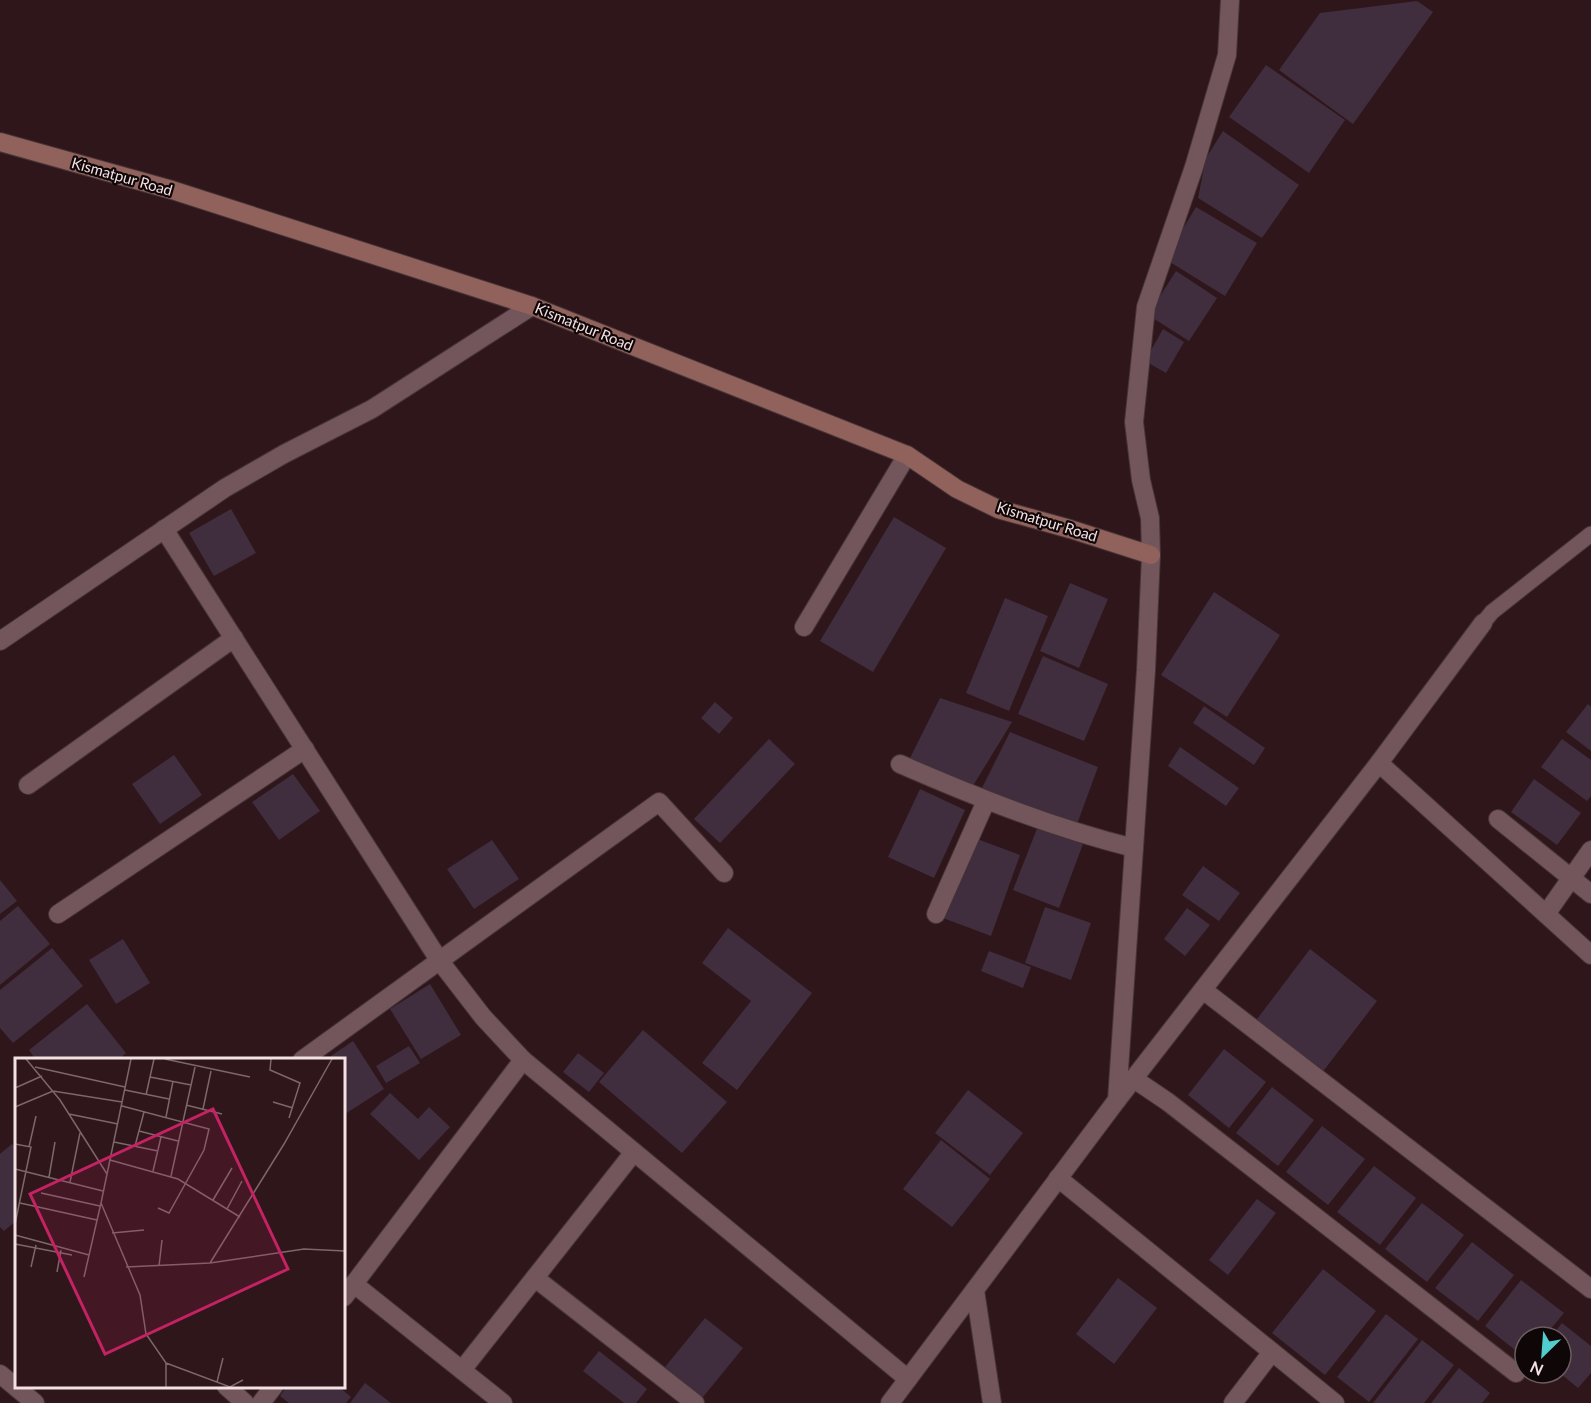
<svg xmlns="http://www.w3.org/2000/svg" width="1591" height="1403" viewBox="0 0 1591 1403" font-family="Lato,sans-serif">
	<rect width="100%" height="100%" fill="#2e161b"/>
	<g fill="#402d3d">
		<path d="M 1417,1 L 1433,12 L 1353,124 L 1279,70 L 1320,13 Z"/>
		<path d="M 1266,65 L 1345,120 L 1309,173 L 1229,117 Z"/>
		<path d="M 1223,131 L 1299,185 L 1262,238 L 1198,198 L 1206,158 Z"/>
		<path d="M 1196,207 L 1257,243 L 1225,296 L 1165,259 Z"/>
		<path d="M 1176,271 L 1217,298 L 1189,341 L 1148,315 Z"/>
		<path d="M 1163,329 L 1184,342 L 1166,373 L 1145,361 Z"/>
		<path d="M 231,509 L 256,553 L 214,576 L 189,533 Z"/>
		<path d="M 894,517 L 946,548 L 873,672 L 820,641 Z"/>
		<path d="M 1070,583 L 1108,599 L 1079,668 L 1040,651 Z"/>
		<path d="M 1214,592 L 1280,635 L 1227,717 L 1161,675 Z"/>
		<path d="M 1005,598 L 1048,616 L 1009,711 L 966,693 Z"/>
		<path d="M 1043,656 L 1108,684 L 1084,741 L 1018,714 Z"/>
		<path d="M 940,698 L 1012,722 L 971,789 L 909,760 Z"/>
		<path d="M 715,702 L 733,718 L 719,734 L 701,718 Z"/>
		<path d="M 1588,704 L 1591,707 L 1591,751 L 1566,732 Z"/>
		<path d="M 1204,706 L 1265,748 L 1254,765 L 1193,723 Z"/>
		<path d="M 1010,732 L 1098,767 L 1076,827 L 981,790 Z"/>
		<path d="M 769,739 L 795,764 L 720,843 L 694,819 Z"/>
		<path d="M 1562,739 L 1591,760 L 1591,796 L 1587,801 L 1541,767 Z"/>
		<path d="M 1180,747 L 1239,788 L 1226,806 L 1168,766 Z"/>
		<path d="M 174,755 L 202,795 L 160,824 L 132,784 Z"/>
		<path d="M 293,774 L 320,811 L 279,840 L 252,802 Z"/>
		<path d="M 1534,779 L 1581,813 L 1557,845 L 1511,812 Z"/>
		<path d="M 920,789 L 965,810 L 934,878 L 888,857 Z"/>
		<path d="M 1038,826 L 1083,844 L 1059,908 L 1013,890 Z"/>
		<path d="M 972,837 L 1020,855 L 991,936 L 943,918 Z"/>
		<path d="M 492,840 L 519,879 L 474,909 L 447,869 Z"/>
		<path d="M 1203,866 L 1240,893 L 1219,921 L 1182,895 Z"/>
		<path d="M 0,880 L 17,901 L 0,914 Z"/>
		<path d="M 18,906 L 50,944 L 0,985 L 0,921 Z"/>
		<path d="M 1045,907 L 1091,923 L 1071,980 L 1025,963 Z"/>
		<path d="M 1187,908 L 1210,925 L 1185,956 L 1164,939 Z"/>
		<path d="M 728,928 L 812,993 L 737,1090 L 702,1063 L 751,1001 L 702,963 Z"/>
		<path d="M 123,939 L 150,983 L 116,1004 L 89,960 Z"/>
		<path d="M 52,948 L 83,986 L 13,1043 L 0,1028 L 0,990 Z"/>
		<path d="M 1310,949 L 1377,1001 L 1318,1078 L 1251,1027 Z"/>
		<path d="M 989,951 L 1031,967 L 1023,988 L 981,971 Z"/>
		<path d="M 430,984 L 461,1035 L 421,1059 L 390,1009 Z"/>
		<path d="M 87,1004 L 126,1053 L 118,1060 L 36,1060 L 29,1050 Z"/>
		<path d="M 643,1030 L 727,1102 L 682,1153 L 599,1082 Z"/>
		<path d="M 353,1041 L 384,1089 L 345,1114 L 344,1060 L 325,1060 Z"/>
		<path d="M 409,1046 L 420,1063 L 386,1083 L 376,1066 Z"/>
		<path d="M 1224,1049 L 1266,1082 L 1229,1128 L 1188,1095 Z"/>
		<path d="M 578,1053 L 604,1073 L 589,1092 L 563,1072 Z"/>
		<path d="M 1272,1087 L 1314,1120 L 1278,1166 L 1236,1133 Z"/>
		<path d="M 968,1090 L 1023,1133 L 990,1175 L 935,1133 Z"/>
		<path d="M 390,1093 L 418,1119 L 429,1107 L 450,1127 L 419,1160 L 370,1114 Z"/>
		<path d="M 1322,1126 L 1365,1159 L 1328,1205 L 1286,1172 Z"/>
		<path d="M 941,1140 L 990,1179 L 952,1227 L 903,1189 Z"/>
		<path d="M 12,1144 L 16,1149 L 16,1221 L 4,1231 L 0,1227 L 0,1154 Z"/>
		<path d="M 1374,1166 L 1416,1198 L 1380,1245 L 1337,1212 Z"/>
		<path d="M 1257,1199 L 1276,1213 L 1228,1275 L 1209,1260 Z"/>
		<path d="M 1422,1203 L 1464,1235 L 1427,1282 L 1385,1249 Z"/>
		<path d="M 1472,1242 L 1514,1275 L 1478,1321 L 1435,1288 Z"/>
		<path d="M 1323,1269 L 1376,1311 L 1325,1375 L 1272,1333 Z"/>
		<path d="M 1118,1278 L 1157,1308 L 1114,1364 L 1076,1334 Z"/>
		<path d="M 1521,1280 L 1564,1313 L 1544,1337 L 1525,1337 L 1525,1358 L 1485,1326 Z"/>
		<path d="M 1386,1314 L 1418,1339 L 1369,1402 L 1337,1377 Z"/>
		<path d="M 705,1318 L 743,1348 L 703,1397 L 665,1367 Z"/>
		<path d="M 1562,1323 L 1591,1346 L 1591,1373 L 1578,1388 L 1561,1374 L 1561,1337 L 1551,1337 Z"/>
		<path d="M 1422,1340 L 1454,1365 L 1424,1403 L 1373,1403 Z"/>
		<path d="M 599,1351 L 647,1389 L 636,1403 L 624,1403 L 583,1371 Z"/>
		<path d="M 1459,1368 L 1490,1393 L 1482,1403 L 1431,1403 Z"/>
		<path d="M 365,1383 L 391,1403 L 350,1403 Z"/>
		<path d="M 287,1386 L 338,1386 L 351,1397 L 346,1403 L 289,1403 L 280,1396 Z"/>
	</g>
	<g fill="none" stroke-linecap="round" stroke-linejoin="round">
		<g stroke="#463437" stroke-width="17">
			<path id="lane" d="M 1483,623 L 1492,612 L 1591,534"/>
		</g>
		<g stroke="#463437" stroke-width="20">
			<g id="street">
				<path d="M 164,529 L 439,960 L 483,1017 L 523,1060 L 908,1379"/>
				<path d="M 804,627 L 907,455"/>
				<path d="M 0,641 L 225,488 L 284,454 L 372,409 L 532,306"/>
				<path d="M 1379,763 L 1591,955"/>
				<path d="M 900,764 C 976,797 1053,828 1134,848"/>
				<path d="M 28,785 L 234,638"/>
				<path d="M 1498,819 L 1591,894"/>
				<path d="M 58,914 L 305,749"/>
				<path d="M 936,914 L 986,801"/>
				<path d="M 1546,914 L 1591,850"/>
				<path d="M 1203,990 L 1591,1289"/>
				<path d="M 302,1060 L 659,802 L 724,873"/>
				<path d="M 1134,1079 L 1168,1102 L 1516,1373"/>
				<path d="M 1117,1100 L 1379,763 L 1483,623"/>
				<path d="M 1058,1178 L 1335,1403"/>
				<path d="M 535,1278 L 695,1403"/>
				<path d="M 354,1284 L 503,1403"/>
				<path d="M 975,1290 L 992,1403"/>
				<path d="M 344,1297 L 523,1060"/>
				<path d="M 462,1370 L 634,1152"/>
				<path d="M 0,1374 L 35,1403"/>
				<path d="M 226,1386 L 245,1403"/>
				<path d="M 261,1403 L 274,1386"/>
				<path d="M 890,1403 L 1117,1100 L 1146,670 L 1151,555 L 1150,518 L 1141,480 L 1134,422 L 1146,307 L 1194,167 L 1227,55 L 1230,0"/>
				<path d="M 1233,1403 L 1272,1352"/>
			</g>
		</g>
		<g stroke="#463437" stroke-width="20">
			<path id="secondary" d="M 0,142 L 172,190 L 532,306 L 907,455 L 957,489 L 998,509 L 1070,529 L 1151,555"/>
		</g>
		<use href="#lane" stroke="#72565b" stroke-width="15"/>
		<use href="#street" stroke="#72565b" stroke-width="18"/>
		<use href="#secondary" stroke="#91625b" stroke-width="18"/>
	</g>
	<g text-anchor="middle" stroke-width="4.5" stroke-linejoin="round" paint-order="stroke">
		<g font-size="15" fill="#f3e1e4" stroke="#0f0607">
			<text transform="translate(122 177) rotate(16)" y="5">Kismatpur Road</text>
			<text transform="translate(584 327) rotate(22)" y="5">Kismatpur Road</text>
			<text transform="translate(1047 522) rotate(17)" y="5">Kismatpur Road</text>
		</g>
	</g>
	<g transform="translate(15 1058)">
		<rect width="330" height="330" fill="#2e161b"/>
		<path fill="none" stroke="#7d676b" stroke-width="1.5" d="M 11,1 L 45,42 L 92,116M 116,1 L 86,145 L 125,237 L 131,276 L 151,305 L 151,329M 150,1 L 235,19M 256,1 L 255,12 L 285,25 L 274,60M 20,9 L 110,29M 135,19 L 176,27M 0,30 L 27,18M 110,32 L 154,41M 131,37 L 139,1M 258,44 L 278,50M 171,47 L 207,56M 107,48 L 194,71 L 189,92 L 154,155 L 143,150M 0,49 L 38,33 L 107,44M 188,51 L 196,13M 54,56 L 103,66M 151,59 L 158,23M 124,73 L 163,83M 99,84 L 143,93M 0,86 L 16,89 L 0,166M 120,88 L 129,54M 14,89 L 21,58M 95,102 L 163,121 L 225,159M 0,111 L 88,133M 138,113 L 146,79M 156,118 L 180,9M 34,119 L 40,84M 55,124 L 65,75M 26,135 L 85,148M 198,142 L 217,110M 5,145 L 82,162M 212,151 L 227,123M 97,175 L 129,172M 0,177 L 74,197M 0,186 L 57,197M 195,205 L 269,86 L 317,1M 144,208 L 147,182M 16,209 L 21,187M 111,209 L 195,205 L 289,191 L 330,193M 42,214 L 46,192M 69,219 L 86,145M 151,305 L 215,329 L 228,322M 202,324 L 208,300"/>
		<path fill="#c42262" fill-opacity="0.15" stroke="#c42262" stroke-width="3" d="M 198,51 L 273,211 L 90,296 L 15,136 Z"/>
		<rect width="330" height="330" fill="none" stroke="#f3e1e4" stroke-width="3"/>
	</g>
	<g transform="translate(1543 1355) rotate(205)"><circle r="28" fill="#0f0607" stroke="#6a5e5f" stroke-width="1.5"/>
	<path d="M0-4.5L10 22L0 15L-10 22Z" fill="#52cdcd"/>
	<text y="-9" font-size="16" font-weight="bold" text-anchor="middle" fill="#f3e1e4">N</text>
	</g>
</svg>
